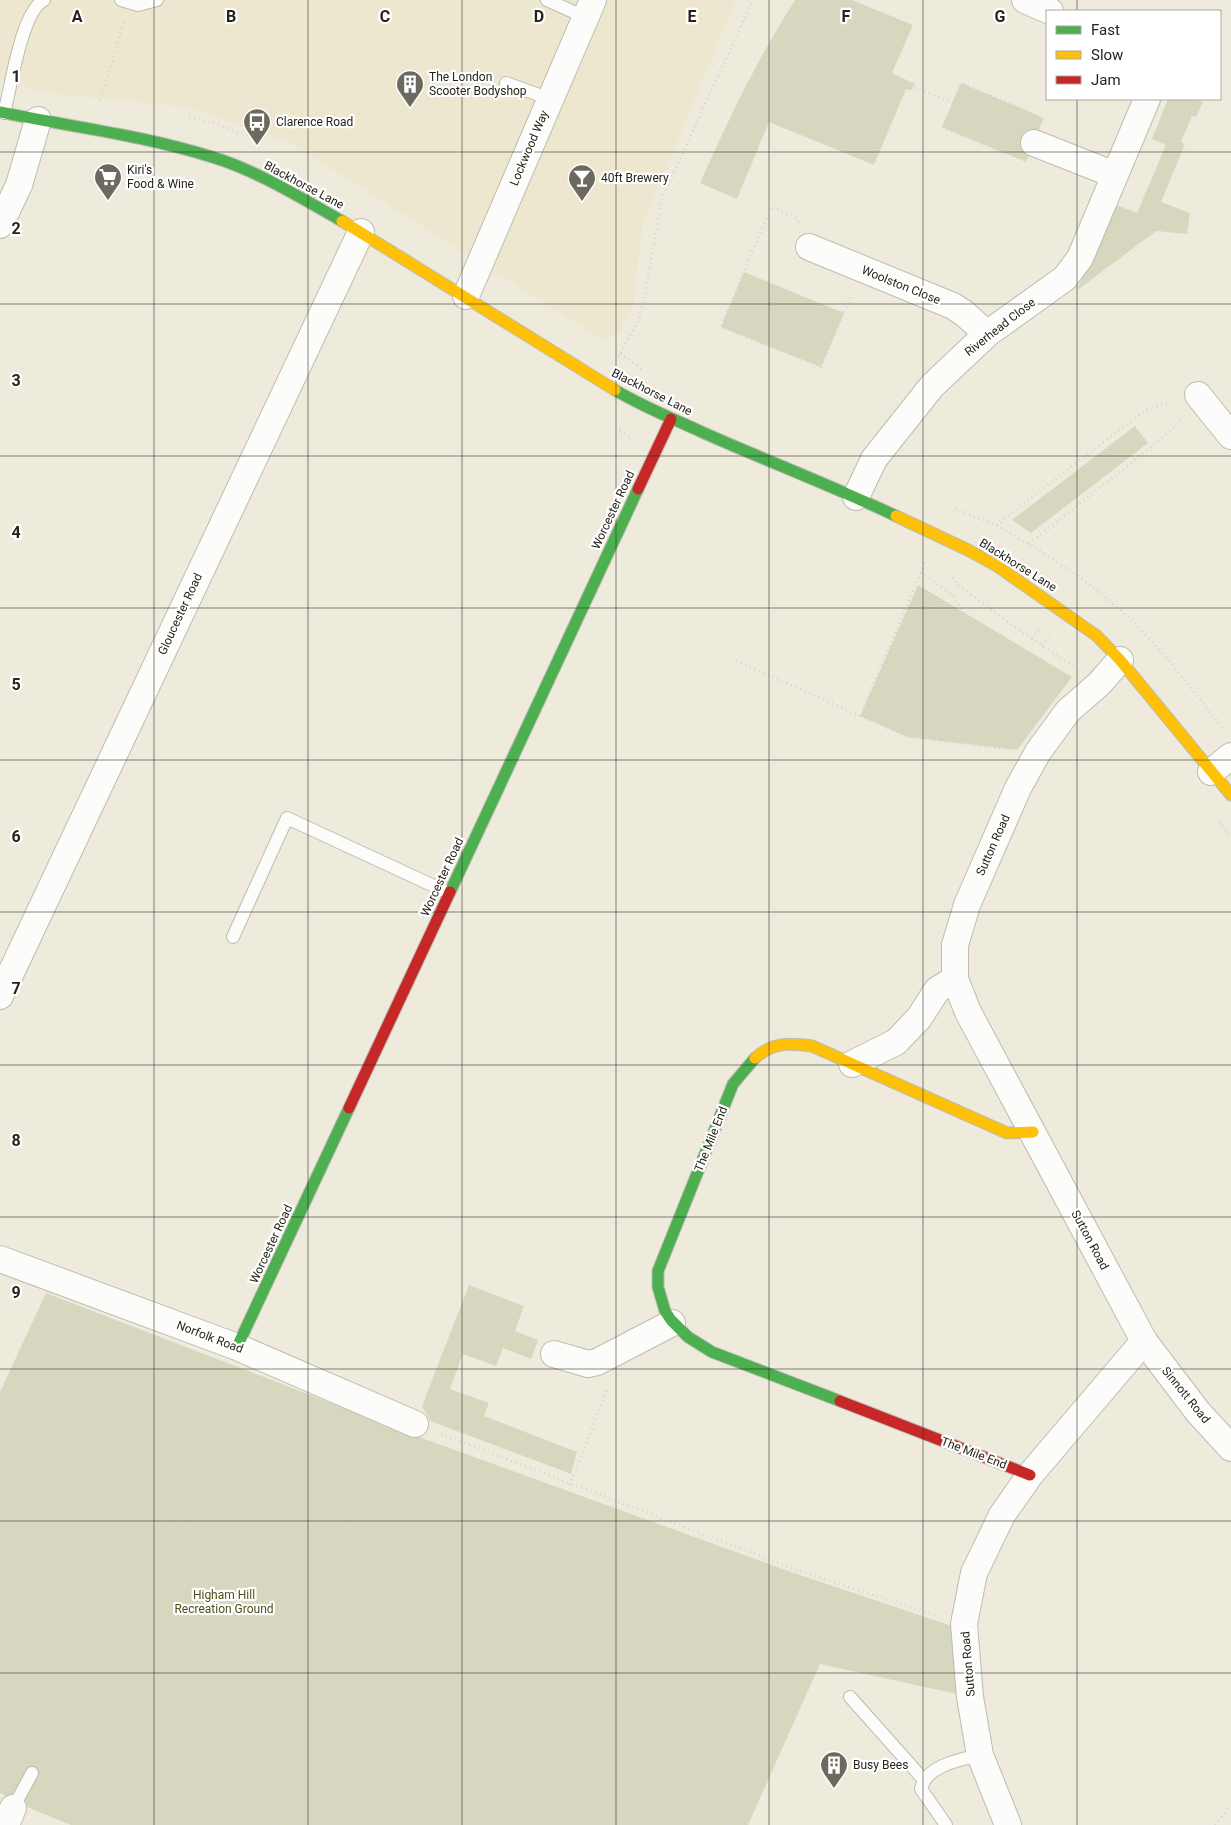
<svg xmlns="http://www.w3.org/2000/svg" width="1231" height="1825" viewBox="0 0 1231 1825" font-family="Roboto,sans-serif">
	<rect width="100%" height="100%" fill="#eeebdd"/>
	<path fill="#ece7ce" d="M 0,0 L 736,0 L 642,227 L 634,301 L 621,330 L 604,341 L 292,144 L 187,107 L 50,93 L 0,81 Z"/>
	<g fill="#d7d7bf">
		<path d="M 795,0 L 852,0 L 913,25 L 892,73 L 915,84 L 911,90 L 906,89 L 874,165 L 769,122 L 737,199 L 700,183 C 728,120 758,58 795,0 Z"/>
		<path d="M 961,83 L 1044,118 L 1026,162 L 942,127 Z"/>
		<path d="M 1168,99 L 1195,99 L 1203,102 L 1196,117 L 1192,116 L 1181,142 L 1185,144 L 1161,202 L 1190,213 L 1187,234 L 1156,231 L 1076,291 L 1087,269 L 1114,204 L 1137,213 L 1166,145 L 1152,139 Z"/>
		<path d="M 744,272 L 844,313 L 821,367 L 721,327 Z"/>
		<path d="M 1135,426 L 1148,443 L 1031,533 L 1012,520 Z"/>
		<path d="M 918,585 L 1072,677 L 1017,750 L 908,737 L 860,716 Z"/>
		<path d="M 469,1285 L 524,1306 L 515,1331 L 538,1340 L 531,1359 L 503,1348 L 496,1366 L 463,1354 L 450,1389 L 489,1403 L 484,1416 L 577,1452 L 571,1474 L 430,1421 L 422,1406 Z"/>
		<path d="M 46,1293 L 419,1437 L 791,1572 L 958,1628 L 966,1696 L 820,1664 L 748,1825 L 71,1825 L 32,1809 L 0,1793 L 0,1392 Z"/>
	</g>
	<g fill="none" stroke-linecap="round" stroke-linejoin="round">
		<g stroke="#bebcb0" stroke-width="14">
			<g id="lane">
				<path d="M 121,0 L 138,5 L 157,0"/>
				<path d="M 547,0 L 585,17"/>
				<path d="M 506,83 L 550,99"/>
				<path d="M 4,113 C 11,88 21,12 44,0"/>
				<path d="M 233,937 L 287,818 L 449,893"/>
				<path d="M 850,1697 L 923,1779"/>
				<path d="M 13,1808 L 32,1773"/>
				<path d="M 946,1825 L 921,1789 C 927,1765 959,1760 980,1755"/>
			</g>
		</g>
		<g stroke="#bebcb0" stroke-width="28">
			<g id="street">
				<path d="M 1025,0 L 1050,11"/>
				<path d="M 1034,143 L 1115,175"/>
				<path d="M 0,225 L 19,185 L 38,120"/>
				<path d="M 809,247 L 953,306 L 965,314 L 987,334"/>
				<path d="M 466,296 L 593,0"/>
				<path d="M 1198,395 L 1231,436"/>
				<path d="M 856,497 L 874,459 L 932,386 L 987,334 L 1065,278 L 1080,258 L 1147,99"/>
				<path d="M 1120,660 L 1099,684 L 1068,711 L 1038,752 L 1018,788 L 967,905 L 955,945 L 955,979 L 968,1012 L 1144,1341 L 1198,1412 L 1231,1448"/>
				<path d="M 1211,772 L 1231,756"/>
				<path d="M 0,996 L 361,232"/>
				<path d="M 852,1064 L 896,1042 L 919,1018 L 937,990 L 955,979"/>
				<path d="M 0,1259 L 237,1347 L 415,1424"/>
				<path d="M 554,1354 L 588,1364 L 597,1362 L 672,1323"/>
				<path d="M 6,1825 L 13,1808"/>
				<path d="M 1008,1825 L 980,1755 L 970,1697 L 964,1624 L 974,1573 L 1002,1515 L 1030,1475 L 1144,1341"/>
			</g>
		</g>
		<g stroke="#bebcb0" stroke-width="13">
			<g id="fast">
				<path d="M 0,112 C 71,127 143,135 212,157 C 256,170 301,198 342,221"/>
				<path d="M 615,390 C 643,407 674,419 704,433 C 767,461 833,486 896,516"/>
				<path d="M 450,892 L 638,489"/>
				<path d="M 755,1058 L 733,1084 L 658,1271 L 658,1287 L 665,1311 L 671,1320 L 688,1337 L 712,1352 L 840,1401"/>
				<path d="M 237,1347 L 349,1108"/>
			</g>
		</g>
		<g stroke="#bebcb0" stroke-width="13">
			<g id="slow">
				<path d="M 342,221 L 615,390"/>
				<path d="M 896,516 L 968,550 L 997,566 L 1097,636 L 1120,660 L 1231,795"/>
				<path d="M 755,1058 C 773,1042 789,1043 812,1046 L 1007,1133 L 1033,1132"/>
			</g>
		</g>
		<g stroke="#bebcb0" stroke-width="13">
			<g id="jam">
				<path d="M 638,489 L 671,419"/>
				<path d="M 349,1108 L 450,892"/>
				<path d="M 840,1401 L 1030,1475"/>
			</g>
		</g>
		<g stroke="#d6d5d1" stroke-width="3" stroke-dasharray="1 4" stroke-linecap="butt">
			<path d="M 100,100 L 124,22"/>
			<path d="M 189,117 L 217,124 L 249,137"/>
			<path d="M 764,120 L 781,108 L 860,139 L 886,76 L 953,103 L 961,83 L 1033,113"/>
			<path d="M 942,127 L 1007,154"/>
			<path d="M 799,222 L 797,218 L 771,207 L 721,327 L 821,367 L 851,295"/>
			<path d="M 620,354 L 642,369"/>
			<path d="M 618,357 L 638,322 L 645,293 L 662,198 L 753,0"/>
			<path d="M 620,428 L 618,430 L 630,437"/>
			<path d="M 955,509 L 996,525 L 1029,544 L 1071,571 L 1099,592 L 1133,621 L 1165,656 L 1223,728"/>
			<path d="M 996,525 L 1145,410 L 1170,403"/>
			<path d="M 1029,544 L 1171,431 L 1181,418"/>
			<path d="M 921,572 L 952,595 L 973,626 L 987,667 L 989,747"/>
			<path d="M 953,577 L 959,586 L 1018,629 L 1074,667"/>
			<path d="M 1032,639 L 1039,629"/>
			<path d="M 1042,646 L 1049,636"/>
			<path d="M 736,661 L 908,737 L 1006,749"/>
			<path d="M 860,716 L 925,562"/>
			<path d="M 1219,822 L 1231,837"/>
			<path d="M 441,1434 L 794,1569 L 938,1616"/>
			<path d="M 570,1485 L 607,1390"/>
			<path d="M 172,1519 L 226,1544 L 255,1553 L 286,1541 L 382,1517 L 406,1514 L 429,1519 L 492,1546 L 532,1555 L 592,1560 L 636,1573 L 706,1609 L 771,1634 L 887,1656 L 939,1655"/>
			<path d="M 255,1553 L 281,1588 L 296,1629 L 294,1658 L 271,1709 L 268,1735 L 278,1773 L 281,1797 L 274,1825"/>
			<path d="M 65,1758 L 98,1773 L 113,1795 L 118,1819 L 132,1825"/>
			<path d="M 54,1776 L 65,1758 L 236,1377"/>
			<path d="M 186,1825 L 216,1762 L 240,1742 L 267,1735"/>
			<path d="M 729,1825 L 752,1750 L 771,1634"/>
			<path d="M 1215,1825 L 1231,1805"/>
		</g>
		<use href="#lane" stroke="#fcfcfa" stroke-width="12"/>
		<use href="#street" stroke="#fcfcfa" stroke-width="26"/>
		<use href="#fast" stroke="#4caf50" stroke-width="11"/>
		<use href="#slow" stroke="#ffc107" stroke-width="11"/>
		<use href="#jam" stroke="#c62828" stroke-width="11"/>
	</g>
	<path fill="none" stroke="#26241a" stroke-width="1" stroke-opacity="0.55" d="M 154,0 L 154,1825M 308,0 L 308,1825M 462,0 L 462,1825M 616,0 L 616,1825M 769,0 L 769,1825M 923,0 L 923,1825M 1077,0 L 1077,11M 1077,99 L 1077,1825M 0,152 L 1231,152M 0,304 L 1231,304M 0,456 L 1231,456M 0,608 L 1231,608M 0,760 L 1231,760M 0,912 L 1231,912M 0,1065 L 1231,1065M 0,1217 L 1231,1217M 0,1369 L 1231,1369M 0,1521 L 1231,1521M 0,1673 L 1231,1673"/>
	<defs>
		<g id="building-pin" transform="scale(1.4375)"><path d="M0 17L-7.5 6A9.5 9.5 0 1 1 7.5 6Z" fill="#6c6a5e" stroke="#fff"/><path d="M-4-6H4V6H1V3H-1V6H-4ZM-2.5-4.3h1.7v1.8h-1.7ZM.8-4.3h1.7v1.8H.8ZM-2.5-1h1.7V.8h-1.7ZM.8-1h1.7V.8H.8Z" fill="#fff"/></g>
		<g id="bus-pin" transform="scale(1.4375)"><path d="M0 17L-7.5 6A9.5 9.5 0 1 1 7.5 6Z" fill="#6c6a5e" stroke="#fff"/><path d="M-5-6H5V4H4V6H2V4H-2V6H-4V4H-5ZM-3.5-4V0h7V-4ZM-3.5 1.2v1.5H-2V1.2ZM2 1.2v1.5H3.5V1.2Z" fill="#fff"/></g>
		<g id="supermarket-pin" transform="scale(1.4375)"><path d="M0 17L-7.5 6A9.5 9.5 0 1 1 7.5 6Z" fill="#6c6a5e" stroke="#fff"/><path d="M-6-5.5h2.5l.6 2H6L4.5 2H-2.5L-4.4-4H-6ZM-1.5 3.2a1.3 1.3 0 1 0 .1 0ZM3 3.2a1.3 1.3 0 1 0 .1 0Z" fill="#fff"/></g>
		<g id="bar-pin" transform="scale(1.4375)"><path d="M0 17L-7.5 6A9.5 9.5 0 1 1 7.5 6Z" fill="#6c6a5e" stroke="#fff"/><path d="M-6-5H6L.8 .8V4.5H3.5V6h-7V4.5H-.8V.8Z" fill="#fff"/></g>
	</defs>
	<g fill-rule="evenodd">
		<use href="#building-pin" x="410" y="84"/>
		<use href="#bus-pin" x="257" y="122"/>
		<use href="#supermarket-pin" x="108" y="177"/>
		<use href="#bar-pin" x="582" y="178"/>
		<use href="#building-pin" x="834" y="1765"/>
	</g>
	<g text-anchor="middle" stroke-width="4.5" stroke-linejoin="round" paint-order="stroke">
		<g font-size="12" fill="#26241a" stroke="#fff" text-anchor="start">
			<text x="429" y="81">The London<tspan x="429" dy="14">Scooter Bodyshop</tspan></text>
			<text x="276" y="126">Clarence Road</text>
			<text x="127" y="174">Kiri's<tspan x="127" dy="14">Food &amp; Wine</tspan></text>
			<text x="601" y="182">40ft Brewery</text>
			<text x="853" y="1769">Busy Bees</text>
		</g>
		<g font-size="12" fill="#26241a" stroke="#fff">
			<text transform="translate(529 148) rotate(-67)" y="4">Lockwood Way</text>
			<text transform="translate(304 185) rotate(28)" y="4">Blackhorse Lane</text>
			<text transform="translate(901 285) rotate(22)" y="4">Woolston Close</text>
			<text transform="translate(1000 327) rotate(-38)" y="4">Riverhead Close</text>
			<text transform="translate(652 392) rotate(27)" y="4">Blackhorse Lane</text>
			<text transform="translate(613 510) rotate(-65)" y="4">Worcester Road</text>
			<text transform="translate(1018 565) rotate(32)" y="4">Blackhorse Lane</text>
			<text transform="translate(180 614) rotate(-65)" y="4">Gloucester Road</text>
			<text transform="translate(993 845) rotate(-66)" y="4">Sutton Road</text>
			<text transform="translate(442 877) rotate(-65)" y="4">Worcester Road</text>
			<text transform="translate(711 1139) rotate(-68)" y="4">The Mile End</text>
			<text transform="translate(1090 1240) rotate(62)" y="4">Sutton Road</text>
			<text transform="translate(271 1244) rotate(-65)" y="4">Worcester Road</text>
			<text transform="translate(210 1337) rotate(21)" y="4">Norfolk Road</text>
			<text transform="translate(1186 1395) rotate(51)" y="4">Sinnott Road</text>
			<text transform="translate(974 1453) rotate(21)" y="4">The Mile End</text>
			<text transform="translate(968 1664) rotate(-95)" y="4">Sutton Road</text>
		</g>
		<g font-size="12" fill="#4e5018" stroke="#fff">
			<text x="224" y="1599">Higham Hill<tspan x="224" dy="14">Recreation Ground</tspan></text>
		</g>
	</g>
	<g font-size="16" text-anchor="middle" font-weight="bold" fill="#26241a" stroke="#fff" stroke-width="4.5" stroke-linejoin="round" paint-order="stroke">
		<text x="77" y="22">A</text>
		<text x="231" y="22">B</text>
		<text x="385" y="22">C</text>
		<text x="539" y="22">D</text>
		<text x="692" y="22">E</text>
		<text x="846" y="22">F</text>
		<text x="1000" y="22">G</text>
		<text x="16" y="82">1</text>
		<text x="16" y="234">2</text>
		<text x="16" y="386">3</text>
		<text x="16" y="538">4</text>
		<text x="16" y="690">5</text>
		<text x="16" y="842">6</text>
		<text x="16" y="994">7</text>
		<text x="16" y="1146">8</text>
		<text x="16" y="1298">9</text>
	</g>
	<rect x="1046" y="10" width="175" height="90" fill="#ffffff" stroke="#a8a7a3"/>
	<rect x="1056" y="26" width="25" height="8" fill="#4caf50" stroke="#a8a7a3"/>
	<text x="1091" y="35" font-size="15" fill="#26241a">Fast</text>
	<rect x="1056" y="51" width="25" height="8" fill="#ffc107" stroke="#a8a7a3"/>
	<text x="1091" y="60" font-size="15" fill="#26241a">Slow</text>
	<rect x="1056" y="76" width="25" height="8" fill="#c62828" stroke="#a8a7a3"/>
	<text x="1091" y="85" font-size="15" fill="#26241a">Jam</text>
</svg>
